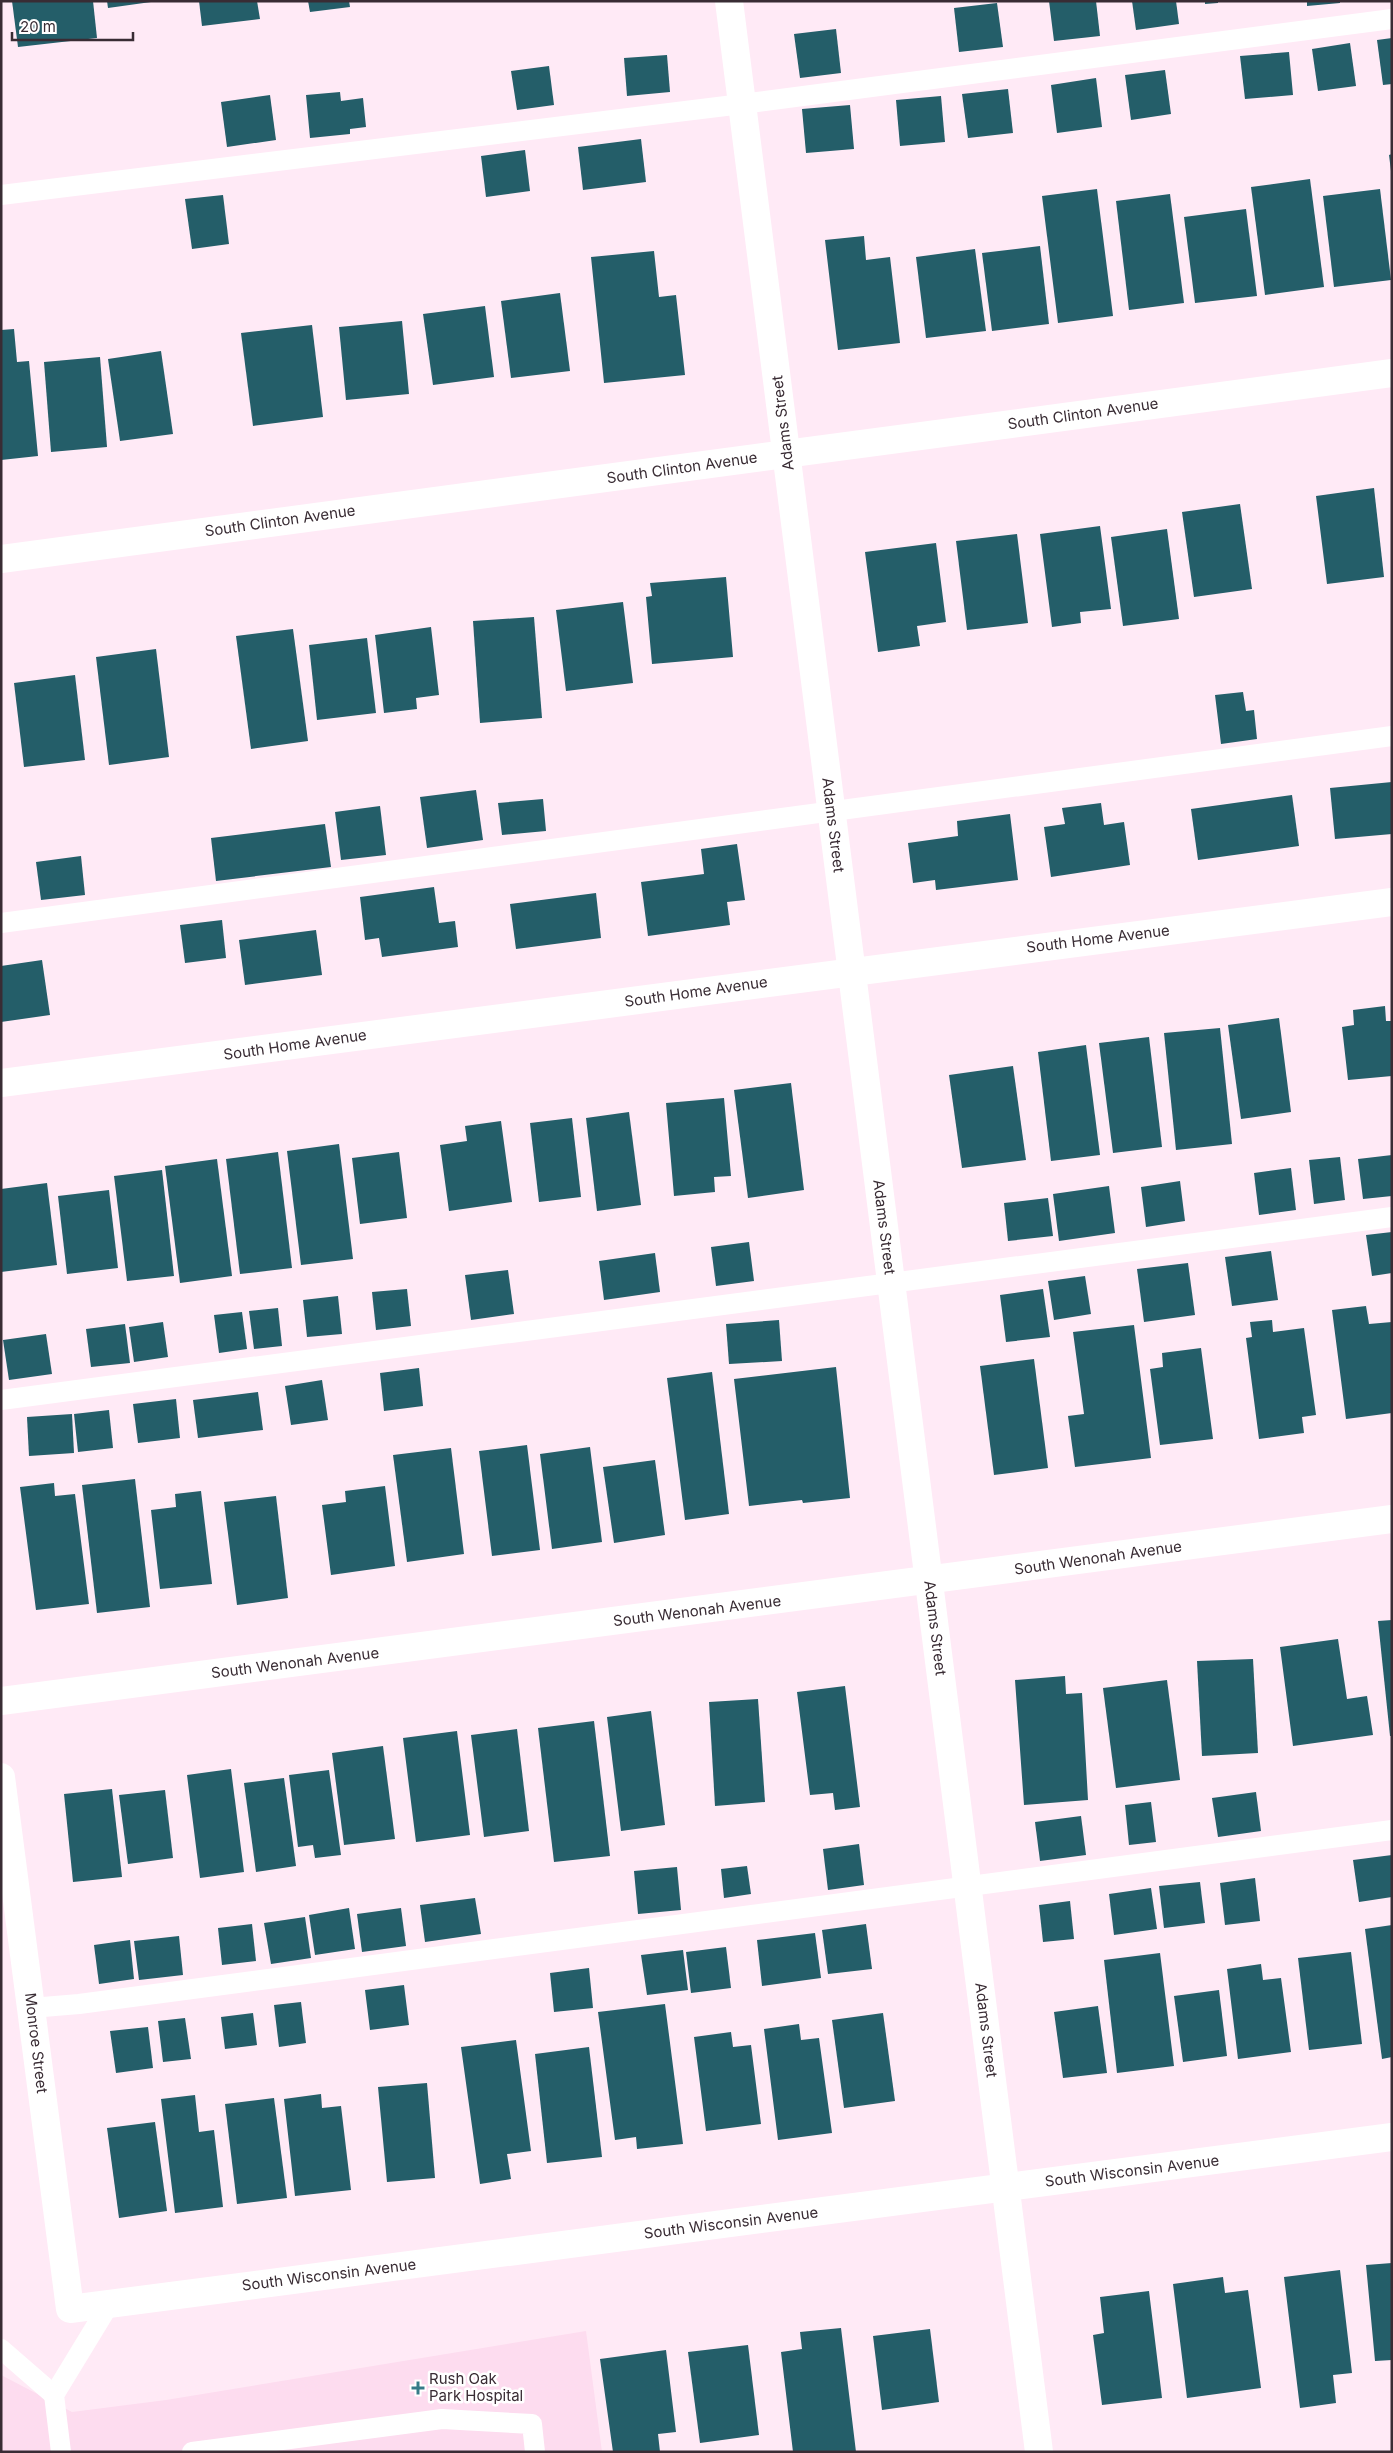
<svg xmlns="http://www.w3.org/2000/svg" width="1393" height="2453" viewBox="0 0 1393 2453" font-family="Inter,sans-serif">
	<rect width="100%" height="100%" fill="#ffeaf6"/>
	<path fill="#fddcef" d="M 586,2331 L 602,2452 L 1,2452 L 1,2375 L 72,2412 L 166,2400 Z"/>
	<g fill="#245e69">
		<path d="M 12,1 L 93,1 L 97,38 L 18,47 Z"/>
		<path d="M 107,1 L 151,1 L 151,2 L 108,8 Z"/>
		<path d="M 199,1 L 257,1 L 260,19 L 202,26 Z"/>
		<path d="M 308,1 L 349,1 L 350,7 L 310,12 Z"/>
		<path d="M 1049,1 L 1096,1 L 1100,36 L 1054,41 Z"/>
		<path d="M 1132,1 L 1176,1 L 1179,24 L 1136,30 Z"/>
		<path d="M 1205,1 L 1218,1 L 1218,3 L 1205,4 Z"/>
		<path d="M 1307,1 L 1340,1 L 1340,3 L 1307,6 Z"/>
		<path d="M 997,3 L 1003,47 L 959,52 L 954,8 Z"/>
		<path d="M 836,29 L 841,73 L 800,78 L 794,34 Z"/>
		<path d="M 1392,38 L 1392,84 L 1383,85 L 1377,40 Z"/>
		<path d="M 1350,43 L 1356,86 L 1318,91 L 1312,49 Z"/>
		<path d="M 1289,52 L 1293,95 L 1245,99 L 1240,56 Z"/>
		<path d="M 667,55 L 670,92 L 627,96 L 624,58 Z"/>
		<path d="M 549,66 L 554,105 L 517,110 L 511,71 Z"/>
		<path d="M 1165,70 L 1171,114 L 1131,120 L 1125,75 Z"/>
		<path d="M 1096,78 L 1102,127 L 1057,133 L 1051,85 Z"/>
		<path d="M 1008,89 L 1013,133 L 968,138 L 962,94 Z"/>
		<path d="M 340,92 L 341,101 L 363,98 L 366,127 L 350,129 L 350,134 L 310,138 L 306,95 Z"/>
		<path d="M 270,95 L 276,140 L 227,147 L 221,102 Z"/>
		<path d="M 941,96 L 945,142 L 900,146 L 896,100 Z"/>
		<path d="M 850,105 L 854,149 L 806,153 L 802,109 Z"/>
		<path d="M 641,139 L 646,182 L 583,190 L 578,147 Z"/>
		<path d="M 525,150 L 530,191 L 486,197 L 481,156 Z"/>
		<path d="M 1392,154 L 1392,171 L 1391,171 L 1389,155 Z"/>
		<path d="M 1310,179 L 1324,287 L 1265,295 L 1251,187 Z"/>
		<path d="M 1097,189 L 1113,316 L 1058,323 L 1042,196 Z"/>
		<path d="M 1380,189 L 1391,280 L 1334,287 L 1323,196 Z"/>
		<path d="M 1170,194 L 1184,303 L 1129,310 L 1116,201 Z"/>
		<path d="M 223,195 L 229,244 L 192,249 L 185,199 Z"/>
		<path d="M 1246,209 L 1257,296 L 1195,303 L 1184,217 Z"/>
		<path d="M 864,236 L 866,260 L 890,257 L 900,343 L 838,350 L 825,240 Z"/>
		<path d="M 1040,246 L 1049,324 L 992,331 L 982,253 Z"/>
		<path d="M 975,249 L 986,331 L 926,338 L 916,257 Z"/>
		<path d="M 654,251 L 659,297 L 676,295 L 685,375 L 604,383 L 591,257 Z"/>
		<path d="M 560,293 L 570,371 L 511,378 L 501,301 Z"/>
		<path d="M 485,306 L 494,377 L 433,385 L 423,314 Z"/>
		<path d="M 402,321 L 409,394 L 346,400 L 339,327 Z"/>
		<path d="M 312,325 L 323,417 L 253,426 L 241,333 Z"/>
		<path d="M 14,329 L 17,362 L 29,361 L 38,456 L 1,460 L 1,330 Z"/>
		<path d="M 161,351 L 173,434 L 120,441 L 108,359 Z"/>
		<path d="M 100,357 L 107,447 L 51,452 L 44,362 Z"/>
		<path d="M 1374,488 L 1384,577 L 1327,584 L 1316,496 Z"/>
		<path d="M 1240,504 L 1252,589 L 1194,597 L 1182,512 Z"/>
		<path d="M 1100,526 L 1111,609 L 1080,612 L 1081,623 L 1052,627 L 1040,534 Z"/>
		<path d="M 1167,529 L 1179,619 L 1123,626 L 1111,537 Z"/>
		<path d="M 1017,534 L 1028,623 L 967,630 L 956,541 Z"/>
		<path d="M 936,543 L 946,622 L 917,626 L 920,646 L 878,652 L 865,552 Z"/>
		<path d="M 726,577 L 733,657 L 652,664 L 646,597 L 652,596 L 650,583 Z"/>
		<path d="M 623,602 L 633,683 L 566,691 L 556,610 Z"/>
		<path d="M 534,617 L 542,718 L 480,723 L 473,621 Z"/>
		<path d="M 431,627 L 439,695 L 416,698 L 417,709 L 384,713 L 375,635 Z"/>
		<path d="M 293,629 L 308,741 L 251,749 L 236,636 Z"/>
		<path d="M 367,638 L 376,713 L 317,720 L 309,645 Z"/>
		<path d="M 156,649 L 169,757 L 109,765 L 96,657 Z"/>
		<path d="M 75,675 L 85,760 L 24,767 L 14,683 Z"/>
		<path d="M 1243,692 L 1246,711 L 1254,710 L 1257,739 L 1221,744 L 1215,695 Z"/>
		<path d="M 1392,782 L 1392,834 L 1335,839 L 1330,788 Z"/>
		<path d="M 476,790 L 483,840 L 427,848 L 420,797 Z"/>
		<path d="M 1292,795 L 1299,846 L 1198,860 L 1191,809 Z"/>
		<path d="M 543,799 L 546,831 L 502,835 L 498,803 Z"/>
		<path d="M 1101,803 L 1104,825 L 1124,822 L 1130,865 L 1051,877 L 1044,827 L 1065,824 L 1062,808 Z"/>
		<path d="M 380,806 L 386,855 L 341,860 L 335,812 Z"/>
		<path d="M 1010,814 L 1018,880 L 936,890 L 935,880 L 913,883 L 908,843 L 958,836 L 957,821 Z"/>
		<path d="M 325,824 L 331,867 L 216,881 L 211,838 Z"/>
		<path d="M 737,844 L 745,900 L 727,902 L 730,925 L 648,936 L 641,882 L 704,874 L 701,849 Z"/>
		<path d="M 81,856 L 85,895 L 41,900 L 36,862 Z"/>
		<path d="M 434,887 L 439,923 L 455,921 L 458,947 L 382,957 L 379,938 L 365,940 L 360,897 Z"/>
		<path d="M 596,893 L 601,938 L 516,949 L 510,904 Z"/>
		<path d="M 222,920 L 226,958 L 185,963 L 180,925 Z"/>
		<path d="M 316,930 L 322,975 L 245,985 L 239,940 Z"/>
		<path d="M 42,960 L 50,1015 L 1,1022 L 1,966 Z"/>
		<path d="M 1385,1006 L 1386,1021 L 1392,1021 L 1392,1076 L 1348,1080 L 1342,1027 L 1354,1025 L 1353,1010 Z"/>
		<path d="M 1279,1018 L 1291,1112 L 1241,1119 L 1228,1025 Z"/>
		<path d="M 1220,1028 L 1232,1144 L 1176,1150 L 1164,1033 Z"/>
		<path d="M 1149,1037 L 1162,1147 L 1113,1153 L 1099,1043 Z"/>
		<path d="M 1086,1045 L 1100,1155 L 1051,1161 L 1038,1052 Z"/>
		<path d="M 1013,1066 L 1026,1160 L 962,1168 L 949,1075 Z"/>
		<path d="M 791,1083 L 804,1190 L 748,1198 L 734,1090 Z"/>
		<path d="M 724,1098 L 731,1176 L 714,1177 L 715,1192 L 674,1196 L 666,1103 Z"/>
		<path d="M 629,1112 L 641,1205 L 597,1211 L 586,1118 Z"/>
		<path d="M 572,1118 L 581,1197 L 539,1202 L 530,1123 Z"/>
		<path d="M 501,1121 L 512,1202 L 449,1211 L 440,1145 L 467,1141 L 465,1126 Z"/>
		<path d="M 339,1144 L 353,1259 L 301,1265 L 287,1151 Z"/>
		<path d="M 278,1152 L 292,1268 L 240,1274 L 226,1159 Z"/>
		<path d="M 399,1152 L 407,1218 L 360,1224 L 352,1158 Z"/>
		<path d="M 1392,1155 L 1392,1196 L 1363,1199 L 1358,1159 Z"/>
		<path d="M 1340,1157 L 1345,1200 L 1314,1204 L 1309,1160 Z"/>
		<path d="M 217,1159 L 232,1276 L 180,1283 L 165,1166 Z"/>
		<path d="M 1291,1168 L 1296,1210 L 1259,1215 L 1254,1173 Z"/>
		<path d="M 162,1170 L 174,1276 L 127,1281 L 114,1176 Z"/>
		<path d="M 1180,1181 L 1185,1221 L 1146,1227 L 1141,1187 Z"/>
		<path d="M 47,1183 L 57,1265 L 1,1272 L 1,1189 Z"/>
		<path d="M 1109,1186 L 1115,1233 L 1059,1241 L 1053,1194 Z"/>
		<path d="M 109,1190 L 118,1268 L 67,1274 L 58,1196 Z"/>
		<path d="M 1048,1198 L 1053,1236 L 1008,1241 L 1004,1203 Z"/>
		<path d="M 1392,1232 L 1392,1273 L 1372,1276 L 1366,1235 Z"/>
		<path d="M 749,1242 L 754,1281 L 716,1286 L 711,1247 Z"/>
		<path d="M 1271,1251 L 1278,1300 L 1232,1306 L 1225,1257 Z"/>
		<path d="M 655,1253 L 660,1292 L 604,1300 L 599,1261 Z"/>
		<path d="M 1188,1263 L 1195,1315 L 1144,1322 L 1137,1269 Z"/>
		<path d="M 508,1270 L 514,1314 L 471,1320 L 465,1275 Z"/>
		<path d="M 1085,1276 L 1091,1314 L 1054,1320 L 1048,1281 Z"/>
		<path d="M 407,1289 L 411,1326 L 376,1330 L 372,1292 Z"/>
		<path d="M 1043,1289 L 1050,1337 L 1006,1342 L 1000,1295 Z"/>
		<path d="M 338,1296 L 342,1334 L 307,1337 L 303,1300 Z"/>
		<path d="M 1366,1306 L 1369,1324 L 1392,1322 L 1392,1413 L 1346,1419 L 1332,1310 Z"/>
		<path d="M 278,1308 L 282,1346 L 254,1349 L 249,1311 Z"/>
		<path d="M 242,1312 L 247,1349 L 219,1353 L 214,1315 Z"/>
		<path d="M 779,1320 L 782,1361 L 729,1364 L 726,1324 Z"/>
		<path d="M 1272,1320 L 1273,1332 L 1304,1328 L 1316,1415 L 1302,1417 L 1304,1433 L 1259,1439 L 1246,1338 L 1252,1337 L 1250,1322 Z"/>
		<path d="M 163,1322 L 168,1357 L 134,1362 L 129,1327 Z"/>
		<path d="M 125,1324 L 130,1363 L 91,1367 L 86,1329 Z"/>
		<path d="M 1134,1325 L 1151,1458 L 1075,1467 L 1068,1416 L 1084,1414 L 1073,1332 Z"/>
		<path d="M 46,1334 L 52,1374 L 9,1380 L 3,1340 Z"/>
		<path d="M 1201,1348 L 1213,1439 L 1160,1445 L 1150,1369 L 1163,1367 L 1162,1353 Z"/>
		<path d="M 1034,1359 L 1048,1468 L 994,1475 L 980,1366 Z"/>
		<path d="M 836,1367 L 850,1498 L 803,1503 L 802,1500 L 749,1506 L 734,1379 Z"/>
		<path d="M 419,1368 L 423,1406 L 384,1411 L 380,1373 Z"/>
		<path d="M 712,1372 L 729,1514 L 685,1520 L 667,1378 Z"/>
		<path d="M 322,1380 L 328,1420 L 291,1425 L 285,1386 Z"/>
		<path d="M 258,1392 L 263,1430 L 198,1438 L 193,1400 Z"/>
		<path d="M 176,1399 L 180,1438 L 138,1443 L 133,1404 Z"/>
		<path d="M 109,1410 L 113,1448 L 78,1452 L 74,1414 Z"/>
		<path d="M 72,1414 L 74,1453 L 29,1456 L 27,1417 Z"/>
		<path d="M 527,1445 L 540,1550 L 492,1556 L 479,1451 Z"/>
		<path d="M 590,1447 L 602,1542 L 552,1549 L 540,1454 Z"/>
		<path d="M 451,1448 L 464,1554 L 407,1562 L 393,1455 Z"/>
		<path d="M 655,1460 L 665,1535 L 614,1543 L 603,1467 Z"/>
		<path d="M 135,1479 L 150,1607 L 97,1613 L 82,1485 Z"/>
		<path d="M 54,1483 L 55,1496 L 75,1494 L 89,1604 L 36,1610 L 20,1487 Z"/>
		<path d="M 385,1486 L 395,1566 L 331,1575 L 322,1505 L 346,1502 L 345,1491 Z"/>
		<path d="M 201,1491 L 212,1584 L 160,1589 L 151,1510 L 176,1507 L 175,1494 Z"/>
		<path d="M 276,1496 L 288,1598 L 237,1605 L 224,1502 Z"/>
		<path d="M 1392,1620 L 1392,1736 L 1390,1736 L 1378,1621 Z"/>
		<path d="M 1338,1639 L 1347,1699 L 1367,1696 L 1373,1735 L 1293,1746 L 1280,1647 Z"/>
		<path d="M 1253,1659 L 1258,1753 L 1202,1756 L 1197,1661 Z"/>
		<path d="M 1065,1676 L 1066,1694 L 1082,1693 L 1088,1800 L 1024,1805 L 1015,1680 Z"/>
		<path d="M 1167,1680 L 1180,1780 L 1116,1788 L 1103,1688 Z"/>
		<path d="M 845,1686 L 860,1807 L 835,1810 L 833,1793 L 810,1795 L 797,1692 Z"/>
		<path d="M 758,1699 L 765,1802 L 715,1806 L 709,1702 Z"/>
		<path d="M 651,1711 L 665,1825 L 621,1831 L 607,1717 Z"/>
		<path d="M 594,1721 L 610,1856 L 554,1862 L 538,1728 Z"/>
		<path d="M 517,1729 L 529,1831 L 484,1837 L 471,1735 Z"/>
		<path d="M 457,1731 L 470,1835 L 416,1842 L 403,1738 Z"/>
		<path d="M 383,1746 L 395,1839 L 344,1845 L 332,1753 Z"/>
		<path d="M 231,1769 L 244,1872 L 200,1878 L 187,1775 Z"/>
		<path d="M 329,1770 L 341,1855 L 315,1858 L 313,1845 L 298,1847 L 289,1775 Z"/>
		<path d="M 284,1778 L 296,1866 L 256,1872 L 244,1783 Z"/>
		<path d="M 112,1789 L 122,1877 L 73,1882 L 64,1794 Z"/>
		<path d="M 165,1790 L 173,1858 L 128,1864 L 119,1795 Z"/>
		<path d="M 1256,1792 L 1261,1831 L 1218,1837 L 1212,1798 Z"/>
		<path d="M 1151,1802 L 1156,1842 L 1129,1845 L 1125,1805 Z"/>
		<path d="M 1081,1816 L 1086,1855 L 1040,1861 L 1035,1822 Z"/>
		<path d="M 859,1844 L 864,1885 L 828,1890 L 823,1849 Z"/>
		<path d="M 1392,1855 L 1392,1897 L 1359,1902 L 1353,1860 Z"/>
		<path d="M 747,1866 L 751,1894 L 724,1898 L 721,1869 Z"/>
		<path d="M 677,1867 L 681,1910 L 638,1914 L 634,1871 Z"/>
		<path d="M 1255,1878 L 1260,1921 L 1225,1925 L 1220,1883 Z"/>
		<path d="M 1200,1882 L 1205,1923 L 1164,1928 L 1159,1886 Z"/>
		<path d="M 1151,1888 L 1157,1929 L 1114,1935 L 1109,1894 Z"/>
		<path d="M 475,1898 L 481,1934 L 425,1942 L 420,1905 Z"/>
		<path d="M 1070,1901 L 1074,1939 L 1043,1942 L 1039,1905 Z"/>
		<path d="M 349,1908 L 355,1949 L 315,1955 L 309,1915 Z"/>
		<path d="M 401,1908 L 406,1946 L 362,1952 L 357,1914 Z"/>
		<path d="M 305,1917 L 311,1958 L 271,1964 L 264,1923 Z"/>
		<path d="M 252,1924 L 256,1961 L 222,1965 L 218,1928 Z"/>
		<path d="M 866,1924 L 872,1969 L 828,1974 L 822,1930 Z"/>
		<path d="M 1392,1925 L 1392,2057 L 1382,2059 L 1365,1929 Z"/>
		<path d="M 815,1933 L 821,1978 L 762,1986 L 757,1940 Z"/>
		<path d="M 179,1936 L 183,1975 L 139,1980 L 134,1941 Z"/>
		<path d="M 130,1940 L 134,1979 L 99,1984 L 94,1945 Z"/>
		<path d="M 726,1947 L 731,1988 L 691,1993 L 686,1952 Z"/>
		<path d="M 683,1950 L 688,1990 L 647,1995 L 641,1955 Z"/>
		<path d="M 1351,1952 L 1362,2044 L 1309,2050 L 1298,1958 Z"/>
		<path d="M 1160,1953 L 1174,2066 L 1117,2073 L 1104,1960 Z"/>
		<path d="M 1261,1964 L 1263,1980 L 1281,1978 L 1291,2052 L 1238,2059 L 1227,1969 Z"/>
		<path d="M 589,1968 L 593,2008 L 554,2012 L 550,1973 Z"/>
		<path d="M 404,1985 L 409,2025 L 370,2030 L 365,1990 Z"/>
		<path d="M 1219,1990 L 1227,2056 L 1183,2062 L 1174,1996 Z"/>
		<path d="M 301,2002 L 306,2043 L 279,2047 L 274,2005 Z"/>
		<path d="M 665,2004 L 683,2144 L 637,2149 L 636,2137 L 615,2140 L 598,2012 Z"/>
		<path d="M 1098,2006 L 1107,2073 L 1063,2078 L 1054,2012 Z"/>
		<path d="M 253,2013 L 257,2045 L 225,2049 L 221,2017 Z"/>
		<path d="M 883,2013 L 895,2101 L 844,2108 L 832,2020 Z"/>
		<path d="M 185,2018 L 191,2059 L 163,2062 L 158,2021 Z"/>
		<path d="M 799,2024 L 801,2040 L 819,2038 L 832,2133 L 778,2140 L 764,2029 Z"/>
		<path d="M 148,2027 L 153,2068 L 116,2073 L 110,2031 Z"/>
		<path d="M 731,2032 L 733,2047 L 751,2045 L 761,2124 L 706,2131 L 694,2037 Z"/>
		<path d="M 516,2040 L 531,2151 L 507,2154 L 511,2179 L 480,2184 L 461,2047 Z"/>
		<path d="M 589,2047 L 602,2157 L 547,2163 L 535,2054 Z"/>
		<path d="M 427,2083 L 435,2178 L 387,2182 L 378,2087 Z"/>
		<path d="M 321,2094 L 322,2108 L 341,2106 L 351,2190 L 295,2196 L 284,2099 Z"/>
		<path d="M 195,2095 L 199,2132 L 214,2130 L 223,2207 L 175,2213 L 161,2099 Z"/>
		<path d="M 274,2098 L 287,2198 L 237,2204 L 225,2104 Z"/>
		<path d="M 155,2122 L 167,2211 L 119,2218 L 107,2128 Z"/>
		<path d="M 1392,2263 L 1392,2360 L 1375,2361 L 1366,2265 Z"/>
		<path d="M 1340,2270 L 1352,2373 L 1333,2375 L 1336,2403 L 1300,2408 L 1284,2277 Z"/>
		<path d="M 1223,2277 L 1225,2293 L 1248,2290 L 1261,2388 L 1187,2398 L 1173,2284 Z"/>
		<path d="M 1149,2291 L 1162,2398 L 1102,2405 L 1093,2335 L 1104,2333 L 1100,2297 Z"/>
		<path d="M 841,2328 L 856,2452 L 793,2452 L 781,2352 L 802,2349 L 800,2332 Z"/>
		<path d="M 930,2329 L 939,2402 L 882,2410 L 873,2336 Z"/>
		<path d="M 748,2345 L 759,2435 L 700,2443 L 688,2352 Z"/>
		<path d="M 666,2350 L 676,2432 L 658,2434 L 660,2452 L 613,2452 L 600,2359 Z"/>
	</g>
	<g fill="none" stroke-linecap="round" stroke-linejoin="round">
		<g stroke="#fff" stroke-width="20">
			<path d="M 1,195 L 742,104 L 1392,19"/>
			<path d="M 1,923 L 1392,736"/>
			<path d="M 1,1400 L 1392,1217"/>
			<path d="M 31,2008 L 79,2004 L 1392,1830"/>
			<path d="M 1,2349 L 54,2395"/>
			<path d="M 61,2452 L 54,2395 L 110,2303"/>
			<path d="M 192,2452 L 442,2419 L 532,2424 L 535,2452"/>
		</g>
		<g stroke="#fff" stroke-width="28">
			<path d="M 729,1 L 1039,2452"/>
			<path d="M 1,559 L 1392,373"/>
			<path d="M 1,1083 L 1392,902"/>
			<path d="M 1,1701 L 1392,1519"/>
			<path d="M 1,1777 L 70,2309 L 1392,2137"/>
		</g>
	</g>
	<path fill="#367b88" stroke="#fff" stroke-width="2" d="M415.5 2380.5h5v5h5v5h-5v5h-5v-5h-5v-5h5z"/>
	<g text-anchor="middle" stroke-width="5" stroke-linejoin="round" paint-order="stroke">
		<g font-size="15" fill="#392c34" stroke="#fff">
			<text transform="translate(1083 414) rotate(-8)" y="5">South Clinton Avenue</text>
			<text transform="translate(783 423) rotate(-97)" y="5">Adams Street</text>
			<text transform="translate(682 468) rotate(-8)" y="5">South Clinton Avenue</text>
			<text transform="translate(280 521) rotate(-8)" y="5">South Clinton Avenue</text>
			<text transform="translate(833 825) rotate(83)" y="5">Adams Street</text>
			<text transform="translate(1098 939) rotate(-7)" y="5">South Home Avenue</text>
			<text transform="translate(696 992) rotate(-8)" y="5">South Home Avenue</text>
			<text transform="translate(295 1045) rotate(-8)" y="5">South Home Avenue</text>
			<text transform="translate(884 1227) rotate(83)" y="5">Adams Street</text>
			<text transform="translate(1098 1558) rotate(-8)" y="5">South Wenonah Avenue</text>
			<text transform="translate(697 1611) rotate(-7)" y="5">South Wenonah Avenue</text>
			<text transform="translate(935 1628) rotate(83)" y="5">Adams Street</text>
			<text transform="translate(295 1663) rotate(-7)" y="5">South Wenonah Avenue</text>
			<text transform="translate(986 2030) rotate(83)" y="5">Adams Street</text>
			<text transform="translate(36 2043) rotate(83)" y="5">Monroe Street</text>
			<text transform="translate(1132 2171) rotate(-7)" y="5">South Wisconsin Avenue</text>
			<text transform="translate(731 2223) rotate(-7)" y="5">South Wisconsin Avenue</text>
			<text transform="translate(329 2275) rotate(-7)" y="5">South Wisconsin Avenue</text>
		</g>
		<g font-size="15" fill="#392c34" stroke="#fff" text-anchor="start">
			<text x="429" y="2384">Rush Oak<tspan x="429" dy="17">Park Hospital</tspan></text>
		</g>
	</g>
	<rect width="1393" height="2453" fill="none" stroke="#392c34" stroke-width="5"/>
	<path d="M12 32v8h121v-8" fill="none" stroke="#392c34" stroke-width="2.5"/>
	<text x="20" y="32" font-size="15" fill="#392c34" stroke="#ffffff" stroke-width="4" paint-order="stroke">20 m</text>
</svg>
